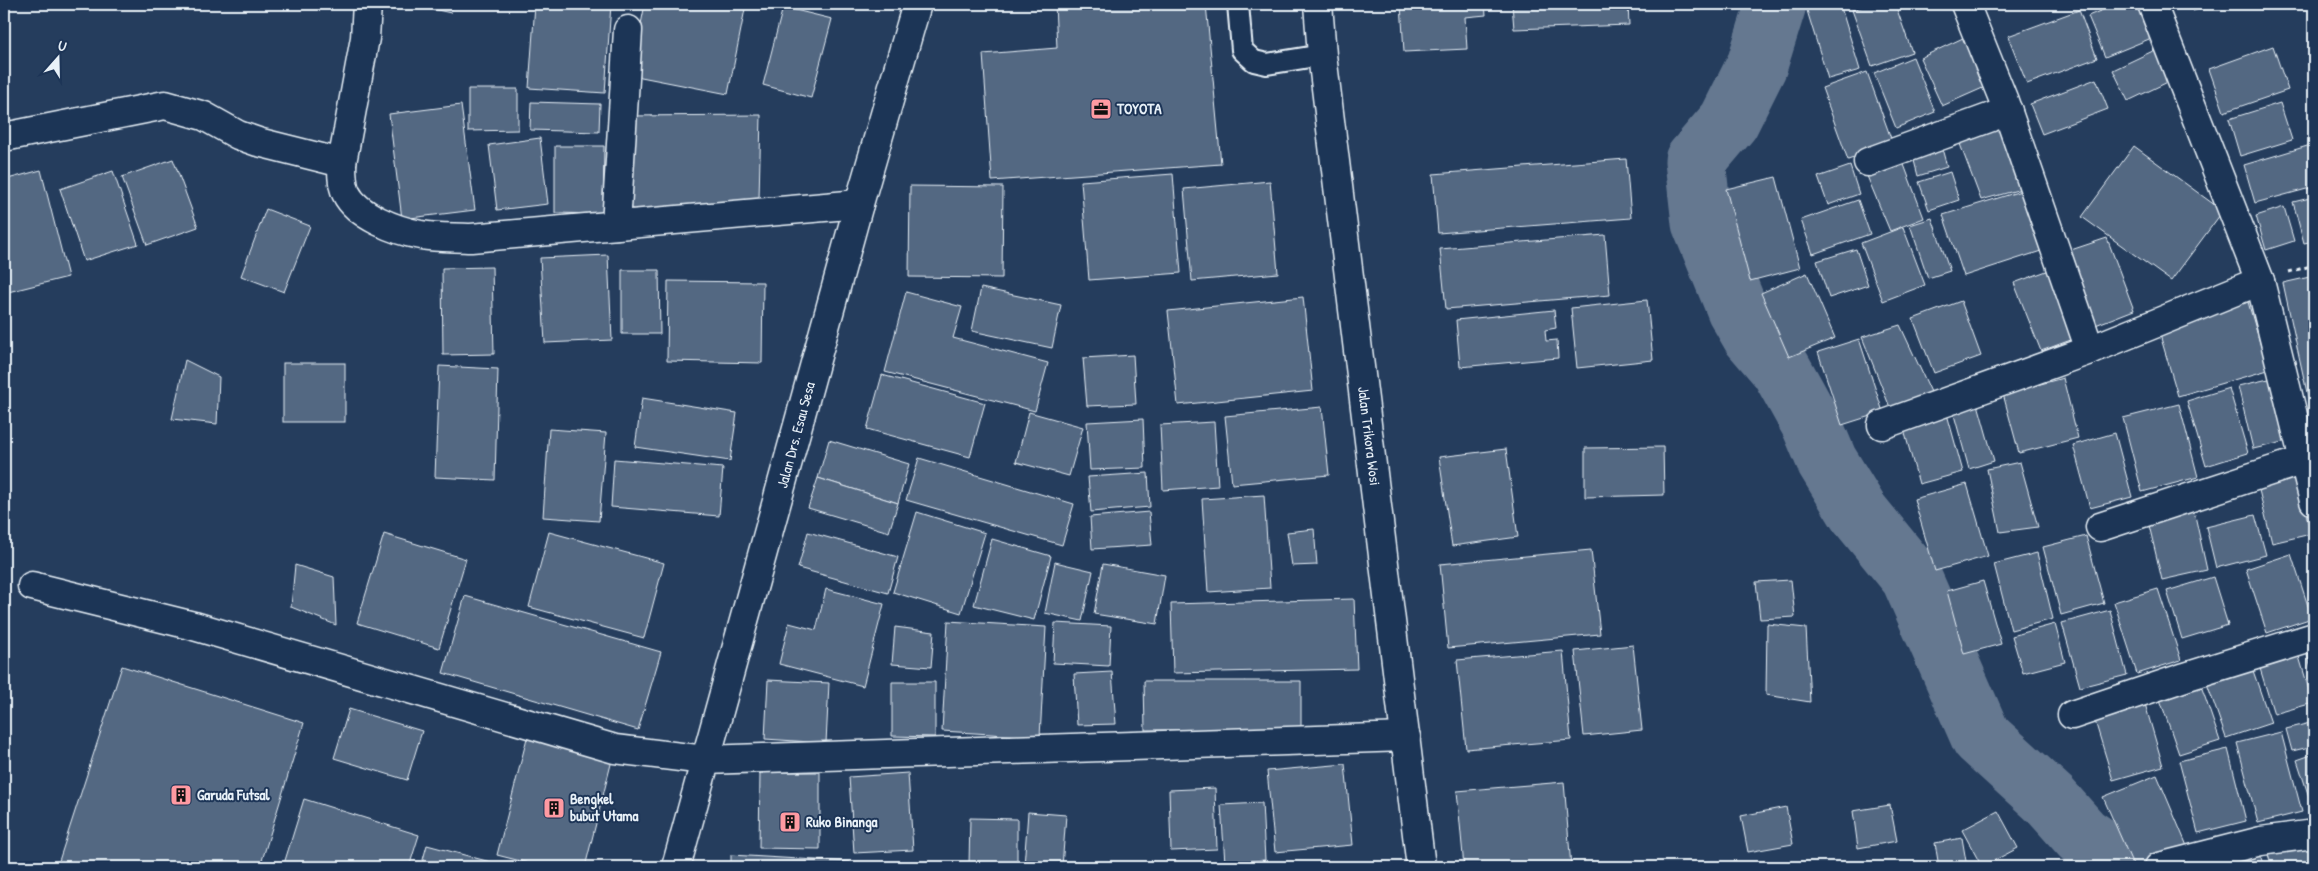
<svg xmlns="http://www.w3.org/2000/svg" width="2318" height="871" viewBox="0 0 2318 871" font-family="'Patrick Hand',sans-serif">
	<rect width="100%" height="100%" fill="#253d5d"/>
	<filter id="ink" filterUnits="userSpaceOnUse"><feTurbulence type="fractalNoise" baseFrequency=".02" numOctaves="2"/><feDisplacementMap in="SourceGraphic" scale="10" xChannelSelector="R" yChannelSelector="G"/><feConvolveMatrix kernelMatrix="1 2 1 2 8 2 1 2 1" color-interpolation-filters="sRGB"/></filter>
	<g filter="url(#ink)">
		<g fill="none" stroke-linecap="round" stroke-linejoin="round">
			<path stroke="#657890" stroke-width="61" d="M 1776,4 L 1757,65 L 1729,121 L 1695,161 L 1702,223 L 1737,309 L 1752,335 L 1781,369 L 1812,425 L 1827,461 L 1858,512 L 1911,577 L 1981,737 L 2050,800 L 2082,836 L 2122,863 L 2124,867"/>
		</g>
		<g fill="#536782" stroke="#e8f1f8">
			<path d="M 410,4 L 453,4 L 451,13 Z"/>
			<path d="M 535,4 L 611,4 L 605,93 L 529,88 Z"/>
			<path d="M 645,4 L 746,4 L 728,94 L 631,75 Z"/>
			<path d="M 1055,4 L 1206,4 L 1221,164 L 992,181 L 983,54 L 1057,48 Z"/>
			<path d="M 1401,4 L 1485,4 L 1486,15 L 1465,17 L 1467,49 L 1404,52 Z"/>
			<path d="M 1512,4 L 1628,4 L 1629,25 L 1514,29 Z"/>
			<path d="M 1805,4 L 1840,4 L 1860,70 L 1828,79 Z"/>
			<path d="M 1870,4 L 1895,4 L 1912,52 L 1872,66 L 1852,10 Z"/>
			<path d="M 2081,4 L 2096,4 L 2083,9 Z"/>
			<path d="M 2117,4 L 2145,4 L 2159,35 L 2105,57 L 2088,16 Z"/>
			<path d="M 2190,4 L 2214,4 L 2193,11 Z"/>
			<path d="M 783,7 L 832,19 L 811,98 L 763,85 Z"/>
			<path d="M 2079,10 L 2097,58 L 2027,84 L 2008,36 Z"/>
			<path d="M 1963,38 L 1985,87 L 1942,106 L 1920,58 Z"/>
			<path d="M 2273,46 L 2288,90 L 2224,112 L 2209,69 Z"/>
			<path d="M 2157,49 L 2172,80 L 2128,101 L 2113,70 Z"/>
			<path d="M 1913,57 L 1935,112 L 1896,128 L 1874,73 Z"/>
			<path d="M 1867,72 L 1893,144 L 1848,160 L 1822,88 Z"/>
			<path d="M 2096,79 L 2108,109 L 2042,134 L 2030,104 Z"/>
			<path d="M 468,89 L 518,89 L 518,130 L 468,131 Z"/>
			<path d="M 531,102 L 600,104 L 599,132 L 530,130 Z"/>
			<path d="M 2280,103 L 2292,140 L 2240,156 L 2229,119 Z"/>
			<path d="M 461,105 L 475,210 L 402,219 L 389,114 Z"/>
			<path d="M 761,115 L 759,199 L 627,211 L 626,116 Z"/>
			<path d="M 2003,121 L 2025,188 L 1981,200 L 1957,136 Z"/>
			<path d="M 540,138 L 548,204 L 497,210 L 489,145 Z"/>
			<path d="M 1940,141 L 1947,167 L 1918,176 L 1911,149 Z"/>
			<path d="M 2314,144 L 2314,187 L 2255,203 L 2244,165 Z"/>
			<path d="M 555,146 L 604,146 L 603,214 L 555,213 Z"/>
			<path d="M 2134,146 L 2223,211 L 2171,281 L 2082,217 Z"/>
			<path d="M 173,159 L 198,227 L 147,245 L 122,177 Z"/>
			<path d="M 1626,159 L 1631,218 L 1438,233 L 1433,174 Z"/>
			<path d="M 1903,162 L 1924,218 L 1890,231 L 1867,176 Z"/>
			<path d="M 1850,166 L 1859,194 L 1828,205 L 1818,177 Z"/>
			<path d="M 41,170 L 68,277 L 4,293 L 4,180 Z"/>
			<path d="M 113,171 L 138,244 L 84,261 L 60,189 Z"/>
			<path d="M 1950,172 L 1959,200 L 1929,210 L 1919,182 Z"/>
			<path d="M 1173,174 L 1181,273 L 1089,280 L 1081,181 Z"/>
			<path d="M 1776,177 L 1800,268 L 1750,281 L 1726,189 Z"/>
			<path d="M 1270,181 L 1278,273 L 1192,281 L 1184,189 Z"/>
			<path d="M 910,186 L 1003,187 L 1002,278 L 909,277 Z"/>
			<path d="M 2021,191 L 2041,251 L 1964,276 L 1943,215 Z"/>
			<path d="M 2314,197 L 2314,241 L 2304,243 L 2293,202 Z"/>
			<path d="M 1858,200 L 1870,234 L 1813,254 L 1801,220 Z"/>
			<path d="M 2284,207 L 2294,241 L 2266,250 L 2256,216 Z"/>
			<path d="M 266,209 L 310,226 L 284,292 L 241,276 Z"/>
			<path d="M 1932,218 L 1950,271 L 1928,278 L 1910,225 Z"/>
			<path d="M 1903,227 L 1925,285 L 1883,301 L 1861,243 Z"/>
			<path d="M 1605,235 L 1610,295 L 1446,309 L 1440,249 Z"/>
			<path d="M 2107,238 L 2134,310 L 2093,326 L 2065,252 Z"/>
			<path d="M 1856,249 L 1868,285 L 1829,298 L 1817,261 Z"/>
			<path d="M 608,255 L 612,340 L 545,343 L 540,258 Z"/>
			<path d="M 492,267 L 494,354 L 443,355 L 442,268 Z"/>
			<path d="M 2052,269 L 2079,337 L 2041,351 L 2014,283 Z"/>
			<path d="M 622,270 L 659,270 L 660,334 L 622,334 Z"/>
			<path d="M 1807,273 L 1835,338 L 1789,357 L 1761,293 Z"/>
			<path d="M 2314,276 L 2314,411 L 2311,411 L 2283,283 Z"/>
			<path d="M 668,281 L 763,282 L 762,363 L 667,361 Z"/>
			<path d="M 981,288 L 1061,305 L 1052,348 L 972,331 Z"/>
			<path d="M 906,292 L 962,307 L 953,338 L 1048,363 L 1035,411 L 885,372 Z"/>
			<path d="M 1303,297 L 1313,391 L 1178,405 L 1168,311 Z"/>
			<path d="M 1647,300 L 1653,360 L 1577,368 L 1571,308 Z"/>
			<path d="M 1961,301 L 1981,356 L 1934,373 L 1913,319 Z"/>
			<path d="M 2248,302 L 2268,370 L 2178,396 L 2158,328 Z"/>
			<path d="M 1554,310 L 1556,328 L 1545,330 L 1546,341 L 1557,340 L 1558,358 L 1460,367 L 1456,320 Z"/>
			<path d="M 1900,325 L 1931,392 L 1891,410 L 1862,337 Z"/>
			<path d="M 1859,339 L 1883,412 L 1842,425 L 1818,352 Z"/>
			<path d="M 1133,355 L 1136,404 L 1087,406 L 1083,358 Z"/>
			<path d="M 185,360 L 219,377 L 217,424 L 172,419 Z"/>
			<rect x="283" y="363" width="62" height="59"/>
			<path d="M 439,366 L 498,369 L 495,480 L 435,477 Z"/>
			<path d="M 882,375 L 985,403 L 970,457 L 867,429 Z"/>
			<path d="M 2063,378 L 2078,438 L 2019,453 L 2003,394 Z"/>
			<path d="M 2273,378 L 2288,441 L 2253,449 L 2238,386 Z"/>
			<path d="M 2229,388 L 2248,453 L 2206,466 L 2187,401 Z"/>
			<path d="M 1976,397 L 1994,461 L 1969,469 L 1951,404 Z"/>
			<path d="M 642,398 L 737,413 L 730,461 L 635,447 Z"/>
			<path d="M 2179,404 L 2198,477 L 2142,492 L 2123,418 Z"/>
			<path d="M 1322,407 L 1329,475 L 1232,484 L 1225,416 Z"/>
			<path d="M 1945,407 L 1963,472 L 1919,484 L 1901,419 Z"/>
			<path d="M 1029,412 L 1083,427 L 1069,476 L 1016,462 Z"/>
			<path d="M 1143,419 L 1145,468 L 1090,470 L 1087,422 Z"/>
			<path d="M 1214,422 L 1218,486 L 1163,490 L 1160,425 Z"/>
			<path d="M 549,429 L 606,433 L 599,521 L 543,517 Z"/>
			<path d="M 2115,433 L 2132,497 L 2090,508 L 2073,445 Z"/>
			<path d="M 829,440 L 909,464 L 898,503 L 818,478 Z"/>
			<path d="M 1663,447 L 1664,495 L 1585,497 L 1585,448 Z"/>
			<path d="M 1506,449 L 1518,537 L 1452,546 L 1439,457 Z"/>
			<path d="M 919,458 L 1074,504 L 1062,545 L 906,500 Z"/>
			<path d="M 614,459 L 723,468 L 719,516 L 611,507 Z"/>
			<path d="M 2020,462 L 2038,527 L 2000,532 L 1987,469 Z"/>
			<path d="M 2295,469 L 2311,534 L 2272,543 L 2256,478 Z"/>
			<path d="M 1148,473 L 1150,507 L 1091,512 L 1088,477 Z"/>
			<path d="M 818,478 L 898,503 L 889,532 L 808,508 Z"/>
			<path d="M 1967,484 L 1988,556 L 1935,571 L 1914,499 Z"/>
			<path d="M 1264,495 L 1270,588 L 1208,592 L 1202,499 Z"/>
			<path d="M 2194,511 L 2207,570 L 2162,580 L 2148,521 Z"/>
			<path d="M 917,512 L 985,533 L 961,613 L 893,592 Z"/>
			<path d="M 1149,512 L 1152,545 L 1092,549 L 1090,517 Z"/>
			<path d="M 2255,515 L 2266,555 L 2216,568 L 2206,527 Z"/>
			<path d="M 1314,529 L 1317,565 L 1292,566 L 1287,532 Z"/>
			<path d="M 549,532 L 664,563 L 644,638 L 529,607 Z"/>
			<path d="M 808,532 L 898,557 L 888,593 L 798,568 Z"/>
			<path d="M 384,534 L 466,559 L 439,648 L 357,623 Z"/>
			<path d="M 2086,536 L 2104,603 L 2061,615 L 2043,547 Z"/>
			<path d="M 992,539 L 1051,556 L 1034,620 L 974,605 Z"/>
			<path d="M 1591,550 L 1600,634 L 1448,648 L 1440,564 Z"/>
			<path d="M 2037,553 L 2053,619 L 2011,630 L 1994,564 Z"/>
			<path d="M 2291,554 L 2312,618 L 2267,633 L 2246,569 Z"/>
			<path d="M 1055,562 L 1093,571 L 1082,621 L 1045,613 Z"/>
			<path d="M 1103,564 L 1165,575 L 1157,624 L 1094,614 Z"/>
			<path d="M 295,565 L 334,577 L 336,625 L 291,607 Z"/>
			<path d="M 2213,577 L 2228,625 L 2182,639 L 2167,591 Z"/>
			<path d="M 1791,580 L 1795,617 L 1760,619 L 1756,582 Z"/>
			<path d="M 1983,581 L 2001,644 L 1964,654 L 1947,591 Z"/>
			<path d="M 826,589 L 884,604 L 863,686 L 779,664 L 789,623 L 816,630 Z"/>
			<path d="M 2158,589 L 2181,660 L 2137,674 L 2114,602 Z"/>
			<path d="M 465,596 L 661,652 L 638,730 L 443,673 Z"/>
			<path d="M 1354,599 L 1357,669 L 1173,673 L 1171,604 Z"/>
			<path d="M 2110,610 L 2127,675 L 2080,687 L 2062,623 Z"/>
			<path d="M 948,621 L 1046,627 L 1040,737 L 942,731 Z"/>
			<path d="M 1055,623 L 1111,626 L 1109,666 L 1053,663 Z"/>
			<path d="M 1767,624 L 1806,628 L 1810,702 L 1766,695 Z"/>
			<path d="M 2055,624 L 2065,662 L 2023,673 L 2012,636 Z"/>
			<path d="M 895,627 L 934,632 L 931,667 L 892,664 Z"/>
			<path d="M 1633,645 L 1642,730 L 1584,736 L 1575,651 Z"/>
			<path d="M 2314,645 L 2314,676 L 2305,648 Z"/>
			<path d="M 2297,650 L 2313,703 L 2274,714 L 2258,662 Z"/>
			<path d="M 1563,651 L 1571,740 L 1466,749 L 1457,660 Z"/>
			<path d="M 2249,659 L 2271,723 L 2226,738 L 2204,675 Z"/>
			<path d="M 122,666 L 304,723 L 260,867 L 57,867 Z"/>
			<path d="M 1112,672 L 1116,724 L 1077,725 L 1074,674 Z"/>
			<path d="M 2197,674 L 2220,741 L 2179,754 L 2156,688 Z"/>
			<path d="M 768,680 L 829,683 L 826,743 L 765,739 Z"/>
			<path d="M 1144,681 L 1301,681 L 1301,730 L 1145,730 Z"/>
			<path d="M 892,682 L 935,682 L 935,737 L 892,736 Z"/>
			<path d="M 2143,697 L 2163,766 L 2113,780 L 2092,711 Z"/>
			<path d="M 349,709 L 422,731 L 407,780 L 334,758 Z"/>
			<path d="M 2314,722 L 2314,746 L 2292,751 L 2286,729 Z"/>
			<path d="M 2281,732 L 2302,812 L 2258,823 L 2237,743 Z"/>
			<path d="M 527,738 L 612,760 L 585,867 L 544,867 L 497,855 Z"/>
			<path d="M 2228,749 L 2246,821 L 2198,833 L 2179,761 Z"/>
			<path d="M 2314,754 L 2314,799 L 2310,800 L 2297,760 Z"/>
			<path d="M 1345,764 L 1353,845 L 1275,852 L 1267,771 Z"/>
			<path d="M 760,772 L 820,772 L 820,849 L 759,848 Z"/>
			<path d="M 908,773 L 913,850 L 854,853 L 849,777 Z"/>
			<path d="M 2157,775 L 2187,846 L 2134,867 L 2103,797 Z"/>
			<path d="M 1564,782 L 1571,867 L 1464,867 L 1457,791 Z"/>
			<path d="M 1215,788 L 1217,849 L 1171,851 L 1169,790 Z"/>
			<path d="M 304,799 L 419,835 L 409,867 L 283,867 Z"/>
			<path d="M 1262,803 L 1265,860 L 1225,863 L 1221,805 Z"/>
			<path d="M 1890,805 L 1897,841 L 1858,848 L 1853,811 Z"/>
			<path d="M 1786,807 L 1793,844 L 1748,852 L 1741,816 Z"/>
			<path d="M 1998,811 L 2018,848 L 1982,867 L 1962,830 Z"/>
			<path d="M 1028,812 L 1066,815 L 1062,867 L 1024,866 Z"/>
			<path d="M 970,818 L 1017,819 L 1017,866 L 969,865 Z"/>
			<path d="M 1962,838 L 1967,867 L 1939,867 L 1935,843 Z"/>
			<path d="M 2255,839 L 2264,867 L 2216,867 L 2211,853 Z"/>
			<path d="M 2263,839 L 2314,846 L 2314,867 L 2272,867 Z"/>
			<path d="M 427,845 L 509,867 L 421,867 Z"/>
			<path d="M 731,855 L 850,862 L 850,867 L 731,867 Z"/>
		</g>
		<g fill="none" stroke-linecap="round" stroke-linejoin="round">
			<g stroke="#e8f1f8" stroke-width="24">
				<path id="lane" d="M 1238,4 L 1242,50 L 1254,61 L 1267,64 L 1322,55"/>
			</g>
			<g stroke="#e8f1f8" stroke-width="31">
				<g id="street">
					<path d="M 367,4 L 365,38 L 342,163 C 342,173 342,184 346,193 C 357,216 397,231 421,235 C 437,238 454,237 471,238 L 859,204"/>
					<path d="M 1965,4 L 2004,101 L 2090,350"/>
					<path d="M 2152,4 L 2260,281 L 2314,501"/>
					<path d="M 4,137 L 165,105 L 204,116 L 238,135 L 258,142 L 342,163"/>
					<path d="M 1868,162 L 2008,111"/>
					<path d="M 616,225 L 628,30"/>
					<path d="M 1882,425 L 2090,350 L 2260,281"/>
					<path d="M 2100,527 L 2304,460"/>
					<path d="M 32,586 L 194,626 L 615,749 L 705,760 L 1406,737"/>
					<path d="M 2072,715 L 2185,677 L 2314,637"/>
					<path d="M 2159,867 L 2261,841 L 2314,834"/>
				</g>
			</g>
			<g stroke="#e8f1f8" stroke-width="31">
				<path id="secondary" d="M 1318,4 L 1322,55 L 1421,867"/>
			</g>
			<g stroke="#e8f1f8" stroke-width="31">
				<path id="highway" d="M 676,867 L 859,204 L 917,4"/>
			</g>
			<path stroke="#e8f1f8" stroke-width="3" stroke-dasharray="4 4" stroke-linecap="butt" d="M 2289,272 L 2314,265"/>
			<use href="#lane" stroke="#1d3557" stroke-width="20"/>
			<use href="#street" stroke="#1d3557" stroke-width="28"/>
			<use href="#secondary" stroke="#1d3557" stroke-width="28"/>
			<use href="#highway" stroke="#1d3557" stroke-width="28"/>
		</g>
	</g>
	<defs>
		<g id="office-square" transform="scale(1.125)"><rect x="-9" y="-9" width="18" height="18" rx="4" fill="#ff9aa2" stroke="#1d3557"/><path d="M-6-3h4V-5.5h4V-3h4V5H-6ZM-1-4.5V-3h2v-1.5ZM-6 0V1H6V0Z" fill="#111"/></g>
		<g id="building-square" transform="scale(1.125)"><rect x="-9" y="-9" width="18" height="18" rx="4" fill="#ff9aa2" stroke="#1d3557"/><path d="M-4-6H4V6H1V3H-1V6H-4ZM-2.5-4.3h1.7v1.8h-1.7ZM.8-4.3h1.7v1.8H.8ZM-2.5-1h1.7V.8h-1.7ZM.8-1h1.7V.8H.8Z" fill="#111"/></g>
	</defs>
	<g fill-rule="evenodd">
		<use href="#office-square" x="1101" y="109"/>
		<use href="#building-square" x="181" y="795"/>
		<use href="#building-square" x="554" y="808"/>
		<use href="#building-square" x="790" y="822"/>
	</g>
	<g text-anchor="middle" stroke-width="4" stroke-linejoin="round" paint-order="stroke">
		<g font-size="15" font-weight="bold" fill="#e8f1f8" stroke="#1d3557" text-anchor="start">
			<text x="1117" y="114">TOYOTA</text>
			<text x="197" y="800">Garuda Futsal</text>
			<text x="570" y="804">Bengkel<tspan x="570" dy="17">bubut Utama</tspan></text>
			<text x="806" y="827">Ruko Binanga</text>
		</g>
		<g font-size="15" fill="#e8f1f8" stroke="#1d3557">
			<text transform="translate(796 435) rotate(-75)" y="5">Jalan Drs. Esau Sesa</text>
			<text transform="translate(1369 436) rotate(83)" y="5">Jalan Trikora Wosi</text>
		</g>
	</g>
	<rect width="2318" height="871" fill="none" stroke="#1d3557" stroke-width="20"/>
	<rect x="10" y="10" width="2298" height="851" fill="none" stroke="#e8f1f8" stroke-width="2" filter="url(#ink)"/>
	<g transform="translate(58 58) rotate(20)" stroke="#1d3557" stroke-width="4" paint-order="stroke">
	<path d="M0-4L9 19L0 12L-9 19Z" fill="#e8f1f8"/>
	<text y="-8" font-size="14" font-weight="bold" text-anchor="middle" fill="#e8f1f8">U</text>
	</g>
</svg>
